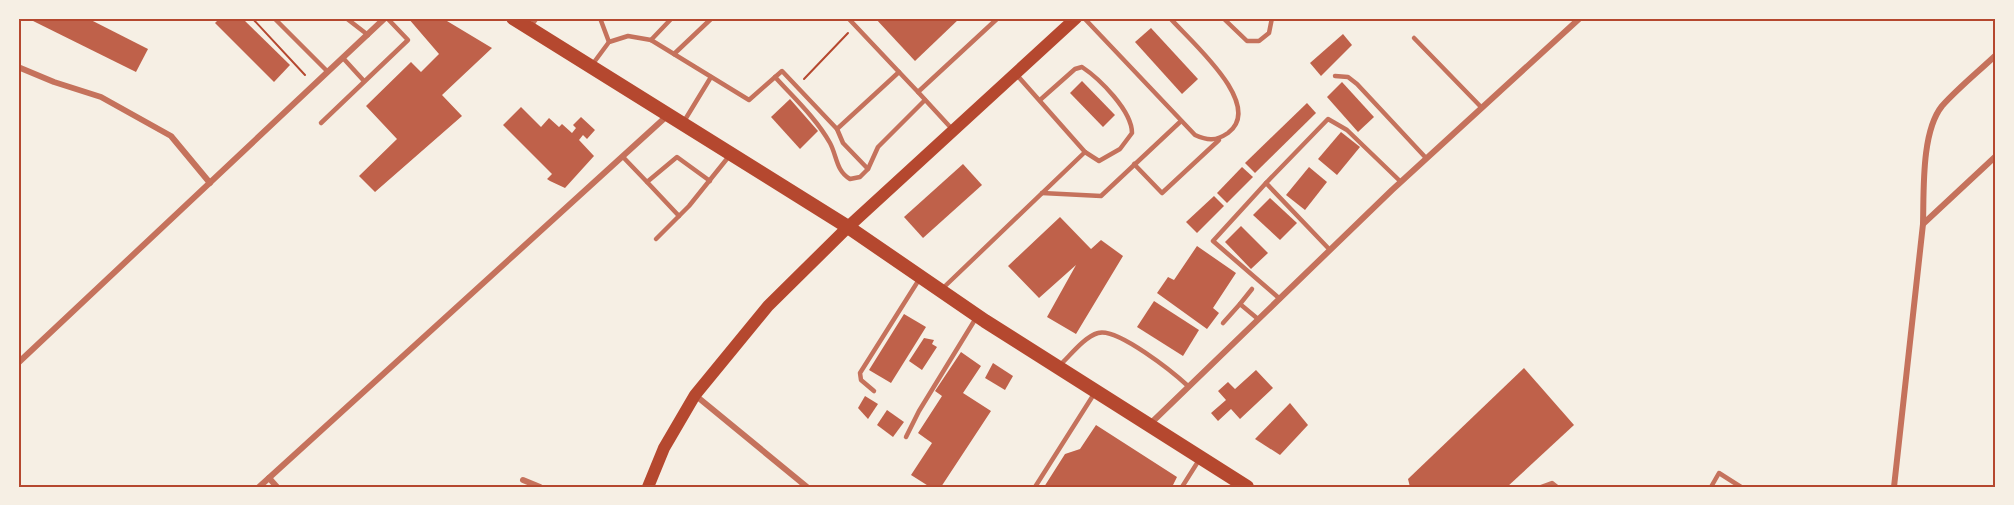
<svg xmlns="http://www.w3.org/2000/svg" width="2014" height="505" viewBox="0 0 2014 505" font-family="'DM Sans',sans-serif">
	<rect width="100%" height="100%" fill="#f6efe4"/>
	<g fill="#bf614a">
		<path d="M 27,18 L 87,18 L 148,49 L 136,72 Z"/>
		<path d="M 220,18 L 242,18 L 290,65 L 274,82 L 215,23 Z"/>
		<path d="M 408,18 L 442,18 L 492,48 L 442,95 L 462,116 L 375,192 L 359,176 L 397,139 L 366,106 L 411,62 L 421,72 L 439,54 Z"/>
		<path d="M 875,18 L 960,18 L 915,61 Z"/>
		<path d="M 1151,28 L 1198,79 L 1182,94 L 1135,42 Z"/>
		<path d="M 1343,34 L 1352,45 L 1321,76 L 1310,63 Z"/>
		<path d="M 1082,81 L 1115,115 L 1103,127 L 1070,93 Z"/>
		<path d="M 1342,82 L 1374,117 L 1358,132 L 1327,97 Z"/>
		<path d="M 790,99 L 818,131 L 800,149 L 771,117 Z"/>
		<path d="M 1307,103 L 1316,113 L 1255,173 L 1245,163 Z"/>
		<path d="M 521,107 L 541,127 L 549,118 L 559,127 L 562,124 L 572,133 L 576,128 L 573,125 L 581,117 L 595,130 L 587,139 L 583,135 L 579,140 L 594,156 L 565,188 L 550,181 L 547,179 L 552,174 L 503,125 Z"/>
		<path d="M 1341,132 L 1360,147 L 1337,175 L 1318,159 Z"/>
		<path d="M 963,164 L 982,185 L 923,238 L 904,217 Z"/>
		<path d="M 1242,167 L 1253,177 L 1227,203 L 1217,193 Z"/>
		<path d="M 1309,167 L 1327,182 L 1305,210 L 1286,195 Z"/>
		<path d="M 1214,196 L 1224,206 L 1197,233 L 1186,222 Z"/>
		<path d="M 1270,198 L 1297,223 L 1280,240 L 1253,215 Z"/>
		<path d="M 1060,217 L 1091,249 L 1101,240 L 1123,256 L 1076,334 L 1047,317 L 1076,265 L 1039,298 L 1008,266 Z"/>
		<path d="M 1241,226 L 1268,253 L 1251,269 L 1225,242 Z"/>
		<path d="M 1197,246 L 1236,273 L 1213,308 L 1219,313 L 1207,329 L 1157,293 L 1168,277 L 1174,280 Z"/>
		<path d="M 1154,301 L 1199,330 L 1183,356 L 1137,327 Z"/>
		<path d="M 904,314 L 926,327 L 891,383 L 869,370 Z"/>
		<path d="M 924,338 L 934,340 L 932,344 L 937,347 L 922,370 L 909,361 Z"/>
		<path d="M 961,352 L 981,366 L 963,393 L 991,411 L 941,487 L 930,487 L 911,475 L 932,443 L 918,433 L 942,396 L 935,391 Z"/>
		<path d="M 993,363 L 1013,376 L 1005,390 L 985,378 Z"/>
		<path d="M 1524,368 L 1574,425 L 1507,487 L 1410,487 L 1408,479 Z"/>
		<path d="M 1256,370 L 1273,388 L 1240,419 L 1231,409 L 1218,421 L 1211,413 L 1226,400 L 1218,391 L 1228,382 L 1235,389 Z"/>
		<path d="M 865,396 L 878,404 L 868,419 L 858,408 Z"/>
		<path d="M 1290,403 L 1308,425 L 1280,455 L 1255,439 Z"/>
		<path d="M 887,410 L 904,422 L 893,437 L 877,425 Z"/>
		<path d="M 1096,425 L 1177,477 L 1172,487 L 1044,487 L 1065,454 L 1080,449 Z"/>
	</g>
	<g fill="none" stroke-linecap="round" stroke-linejoin="round">
		<g stroke="#b5482f" stroke-width="2">
			<path d="M 252,18 L 305,75"/>
			<path d="M 804,79 L 848,33"/>
		</g>
		<g stroke="#c5725c" stroke-width="4.5">
			<path d="M 274,18 L 328,72"/>
			<path d="M 346,18 L 368,35"/>
			<path d="M 600,18 L 609,42"/>
			<path d="M 848,18 L 899,72"/>
			<path d="M 1084,18 L 1195,135 C 1208,141 1216,141 1228,133 C 1266,105 1189,40 1170,18"/>
			<path d="M 1223,18 L 1247,41 L 1259,41 L 1269,33 L 1272,18"/>
			<path d="M 531,26 L 537,18"/>
			<path d="M 1414,38 L 1482,108"/>
			<path d="M 651,40 L 672,18"/>
			<path d="M 674,54 L 712,18"/>
			<path d="M 343,58 L 364,81"/>
			<path d="M 592,65 L 609,42 L 628,36 L 651,40 L 749,100 L 782,71 L 837,129 L 899,72 L 918,92"/>
			<path d="M 1335,76 L 1348,77 L 1357,84 L 1426,158"/>
			<path d="M 775,77 C 794,98 816,118 830,143 C 837,156 836,171 850,179 L 860,177 L 868,169 L 878,147 L 925,100"/>
			<path d="M 1040,100 L 1075,69 L 1082,67 C 1100,79 1132,111 1132,133 L 1120,149 L 1099,161 L 1085,152"/>
			<path d="M 321,123 L 408,40 L 387,18"/>
			<path d="M 683,123 L 711,77"/>
			<path d="M 837,129 L 843,143 L 868,169"/>
			<path d="M 952,129 L 918,92 L 998,18"/>
			<path d="M 623,157 L 647,182"/>
			<path d="M 1134,164 L 1162,193 L 1219,140"/>
			<path d="M 1266,183 L 1213,241 L 1280,299"/>
			<path d="M 1042,193 L 1101,196 L 1180,122"/>
			<path d="M 679,216 L 647,182 L 677,157 L 710,181"/>
			<path d="M 656,239 L 689,206 L 730,155"/>
			<path d="M 1330,250 L 1266,183 L 1328,119 L 1347,130 L 1401,182"/>
			<path d="M 942,289 L 1085,152 L 1016,74"/>
			<path d="M 1240,304 L 1252,289"/>
			<path d="M 1223,323 L 1240,304 L 1258,319"/>
			<path d="M 1059,366 C 1070,356 1084,337 1098,333 C 1117,327 1174,373 1188,386"/>
			<path d="M 874,391 L 861,380 L 860,373 L 920,278"/>
			<path d="M 906,437 L 919,411 L 976,318"/>
			<path d="M 1035,487 L 1094,394"/>
			<path d="M 1182,487 L 1199,460"/>
			<path d="M 1541,487 L 1552,483 L 1557,487"/>
			<path d="M 1711,487 L 1719,473 L 1741,487"/>
		</g>
		<g stroke="#c5725c" stroke-width="6">
			<path d="M 18,67 L 54,82 L 101,97 L 171,136 L 210,183"/>
			<path d="M 1923,224 C 1924,192 1921,132 1942,106 C 1958,88 1978,72 1996,55"/>
			<path d="M 18,363 L 385,18"/>
			<path d="M 695,395 L 807,487"/>
			<path d="M 1149,425 L 1392,190 L 1580,18"/>
			<path d="M 269,478 L 277,487"/>
			<path d="M 523,480 L 540,487"/>
			<path d="M 259,487 L 668,115"/>
			<path d="M 1894,487 L 1923,224 L 1996,156"/>
		</g>
		<path stroke="#b5482f" stroke-width="12" d="M 648,487 L 664,448 L 695,395 L 768,306 L 848,227 L 1076,18"/>
		<path stroke="#b5482f" stroke-width="14" d="M 513,18 L 848,227 L 985,321 L 1247,487"/>
	</g>
	<rect width="2014" height="505" fill="none" stroke="#f6efe4" stroke-width="39"/>
	<rect x="20" y="20" width="1974" height="466" fill="none" stroke="#b5482f" stroke-width="2"/>
</svg>
